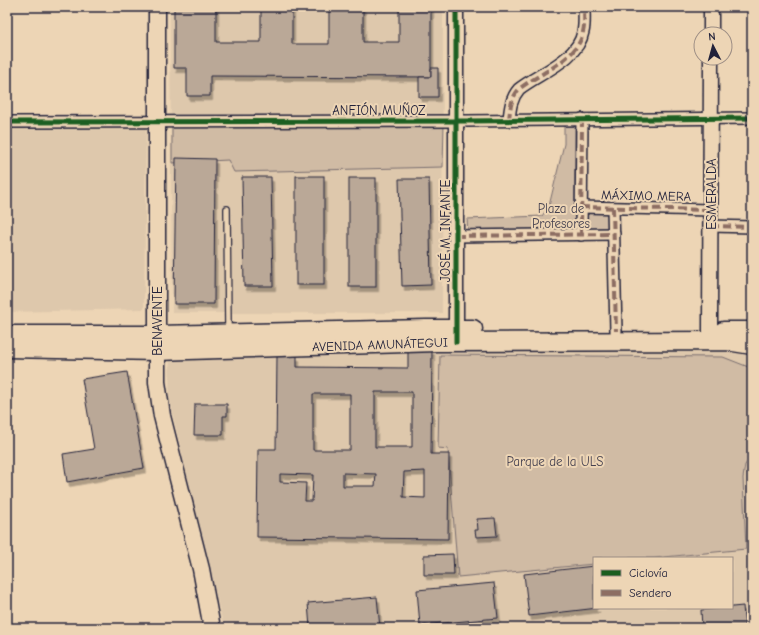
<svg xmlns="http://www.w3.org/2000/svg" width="759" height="635" viewBox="0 0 759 635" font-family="'Comic Neue',sans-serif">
	<defs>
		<filter id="shadow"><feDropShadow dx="2.5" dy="4.5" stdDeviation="0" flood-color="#0004"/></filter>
	</defs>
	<rect width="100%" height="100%" fill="#edd5b5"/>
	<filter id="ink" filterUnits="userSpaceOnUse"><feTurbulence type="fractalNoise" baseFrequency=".025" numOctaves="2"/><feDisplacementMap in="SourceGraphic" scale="8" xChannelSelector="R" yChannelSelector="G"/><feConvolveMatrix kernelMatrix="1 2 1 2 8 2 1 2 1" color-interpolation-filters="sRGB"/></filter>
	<g filter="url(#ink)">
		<g fill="#dec8ac" fill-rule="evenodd">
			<path d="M 170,7 L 443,7 L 442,313 L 172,313 Z"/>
			<path d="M 146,122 L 144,309 L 7,312 L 7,124 Z"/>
			<path d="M 170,348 L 737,350 L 752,352 L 752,628 L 224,628 L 169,400 ZM 594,558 L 732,558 L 732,608 L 594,608 Z"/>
		</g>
		<g fill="#d0bba4" stroke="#796e70">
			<path d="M 444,124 L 443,167 L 234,172 L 228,160 L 172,163 L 172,126 Z"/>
			<path d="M 564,126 L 575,126 L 575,231 L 468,232 L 467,219 L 542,216 L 549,206 L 564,144 Z"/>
			<path d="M 604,211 L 609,215 L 610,229 L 587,230 L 587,216 L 591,212 Z"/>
			<path d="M 440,355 L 723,357 L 751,368 L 750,458 L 745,465 L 743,478 L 746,549 L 654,558 L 594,558 L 594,564 L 458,577 L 448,449 L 438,448 Z"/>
		</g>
		<g fill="#baa897" stroke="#22223b" fill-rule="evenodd" filter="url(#shadow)">
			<path d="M 174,7 L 216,7 L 216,42 L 261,42 L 261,7 L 292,7 L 292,44 L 329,44 L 329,7 L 363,7 L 363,42 L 399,42 L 399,7 L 431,7 L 431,77 L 210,76 L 210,96 L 187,96 L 187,68 L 174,68 Z"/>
			<path d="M 431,68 L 438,68 L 438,97 L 419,97 L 419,77 L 431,77 Z"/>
			<path d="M 176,158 L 215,159 L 214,304 L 174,304 Z"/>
			<rect x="296" y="176" width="28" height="109"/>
			<path d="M 242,177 L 271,177 L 273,286 L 244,286 Z"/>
			<rect x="349" y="178" width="27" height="109"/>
			<path d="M 399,179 L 429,179 L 431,285 L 402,286 Z"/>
			<path d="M 408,350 L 432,350 L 431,454 L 449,454 L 448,539 L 257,537 L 258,449 L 276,449 L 277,356 L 297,356 L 297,367 L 408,368 ZM 375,392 L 412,392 L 412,447 L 375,447 ZM 313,394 L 350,394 L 350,450 L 313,450 ZM 425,471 L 425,498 L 403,497 L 404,472 ZM 343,473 L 376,474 L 375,486 L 343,486 ZM 280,474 L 313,475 L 312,501 L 305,501 L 306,483 L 280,482 Z"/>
			<path d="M 127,372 L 144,468 L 67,482 L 63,454 L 94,449 L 82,379 Z"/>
			<path d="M 195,404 L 227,404 L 227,416 L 223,416 L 223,435 L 194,435 Z"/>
			<path d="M 752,477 L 752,517 L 750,480 Z"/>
			<path d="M 495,518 L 497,536 L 476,537 L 475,530 L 478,530 L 477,519 Z"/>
			<path d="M 453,554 L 454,575 L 424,575 L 424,555 Z"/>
			<path d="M 594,566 L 594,608 L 598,608 L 529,616 L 524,574 Z"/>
			<path d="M 494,583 L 498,618 L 420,625 L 417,590 Z"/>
			<path d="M 377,597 L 380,628 L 310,628 L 308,603 Z"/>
			<path d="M 743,606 L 745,628 L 702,628 L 701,610 Z"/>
		</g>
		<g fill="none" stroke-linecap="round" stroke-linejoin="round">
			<g stroke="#22223b" stroke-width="8">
				<path id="service" d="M 227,209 L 228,331"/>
			</g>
			<g stroke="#22223b" stroke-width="14">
				<g id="minor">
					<path d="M 509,120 C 510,109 511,98 519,89 C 539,73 578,60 583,32 C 585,24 584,15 584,7"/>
					<path d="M 7,122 L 467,121 L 752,118"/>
					<path d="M 581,207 L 711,210"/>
					<path d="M 613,208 L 616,331"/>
					<path d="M 711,226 L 752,227"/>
					<path d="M 581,235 L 582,119"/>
					<path d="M 456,236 L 614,234"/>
				</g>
			</g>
			<g stroke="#22223b" stroke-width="17">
				<g id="tertiary">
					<path d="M 711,34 L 711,7"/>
					<path d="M 710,331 L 711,58"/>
					<path d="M 456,339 L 456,7"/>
				</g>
			</g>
			<g stroke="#22223b" stroke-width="19">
				<path id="secondary" d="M 157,7 L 157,382 L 162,416 L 201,569 L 212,628"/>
			</g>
			<g stroke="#22223b" stroke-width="21">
				<g id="primary">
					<path d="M 723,331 L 752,331"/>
					<path d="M 7,335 L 158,335 L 426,329 L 473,329"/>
					<path d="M 7,348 L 157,351 L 437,342 L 727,341 L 752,345"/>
				</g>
			</g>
			<use href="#service" stroke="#edd5b5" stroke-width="5.5"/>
			<use href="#minor" stroke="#edd5b5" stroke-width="11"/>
			<use href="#tertiary" stroke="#edd5b5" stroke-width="14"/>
			<use href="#secondary" stroke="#edd5b5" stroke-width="16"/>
			<use href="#primary" stroke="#edd5b5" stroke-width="18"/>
			<g stroke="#8d6e63" stroke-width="4" stroke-dasharray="8 4" stroke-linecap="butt">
				<path d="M 509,120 C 510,109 511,98 519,89 C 539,73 578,60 583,32 C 585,24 584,15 584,7"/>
				<path d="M 581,207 L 711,210"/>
				<path d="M 613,208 L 616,331"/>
				<path d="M 711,226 L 752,227"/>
				<path d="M 581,235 L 582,119"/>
				<path d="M 456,236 L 614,234"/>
			</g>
			<g stroke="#edd5b5" stroke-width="8">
				<g id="cycleway">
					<path d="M 7,122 L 467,121 L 752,118"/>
					<path d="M 456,342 L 456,7"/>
				</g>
			</g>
			<use href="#cycleway" stroke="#1b5e20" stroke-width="5"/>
		</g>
	</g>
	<g text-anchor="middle" stroke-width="4" stroke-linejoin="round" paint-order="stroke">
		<g font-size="13" fill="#22223b" stroke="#edd5b5">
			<text x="379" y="115">ANFIÓN MUÑOZ</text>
			<text transform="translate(711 194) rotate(-90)" y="5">ESMERALDA</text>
			<text transform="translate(646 195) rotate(1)" y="5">MÁXIMO MERA</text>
			<text transform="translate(445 231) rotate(-90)" y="5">JOSÉ M. INFANTE</text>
			<text transform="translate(157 321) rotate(-90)" y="5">BENAVENTE</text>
			<text transform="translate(380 344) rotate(-2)" y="5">AVENIDA AMUNÁTEGUI</text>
		</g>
		<g font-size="13" fill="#454150" stroke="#edd5b5">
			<text x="561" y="213">Plaza de<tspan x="561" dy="15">Profesores</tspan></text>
			<text x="555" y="466">Parque de la ULS</text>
		</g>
	</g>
	<rect width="759" height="635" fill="none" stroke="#edd5b5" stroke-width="24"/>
	<rect x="12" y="12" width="735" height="611" fill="none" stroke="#22223b" stroke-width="1.5" filter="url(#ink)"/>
	<rect x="593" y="557" width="140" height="52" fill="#edd5b5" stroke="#9c8d84"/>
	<rect x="601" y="570" width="20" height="6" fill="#1b5e20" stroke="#9c8d84"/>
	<text x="629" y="577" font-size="12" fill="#22223b">Ciclovía</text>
	<rect x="601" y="590" width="20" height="6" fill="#8d6e63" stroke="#9c8d84"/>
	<text x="629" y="597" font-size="12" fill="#22223b">Sendero</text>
	<g transform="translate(713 46) rotate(354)"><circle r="19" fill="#edd5b5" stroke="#9c8d84"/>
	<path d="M0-3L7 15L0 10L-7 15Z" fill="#22223b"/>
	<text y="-6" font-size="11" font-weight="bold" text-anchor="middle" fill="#22223b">N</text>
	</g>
</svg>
